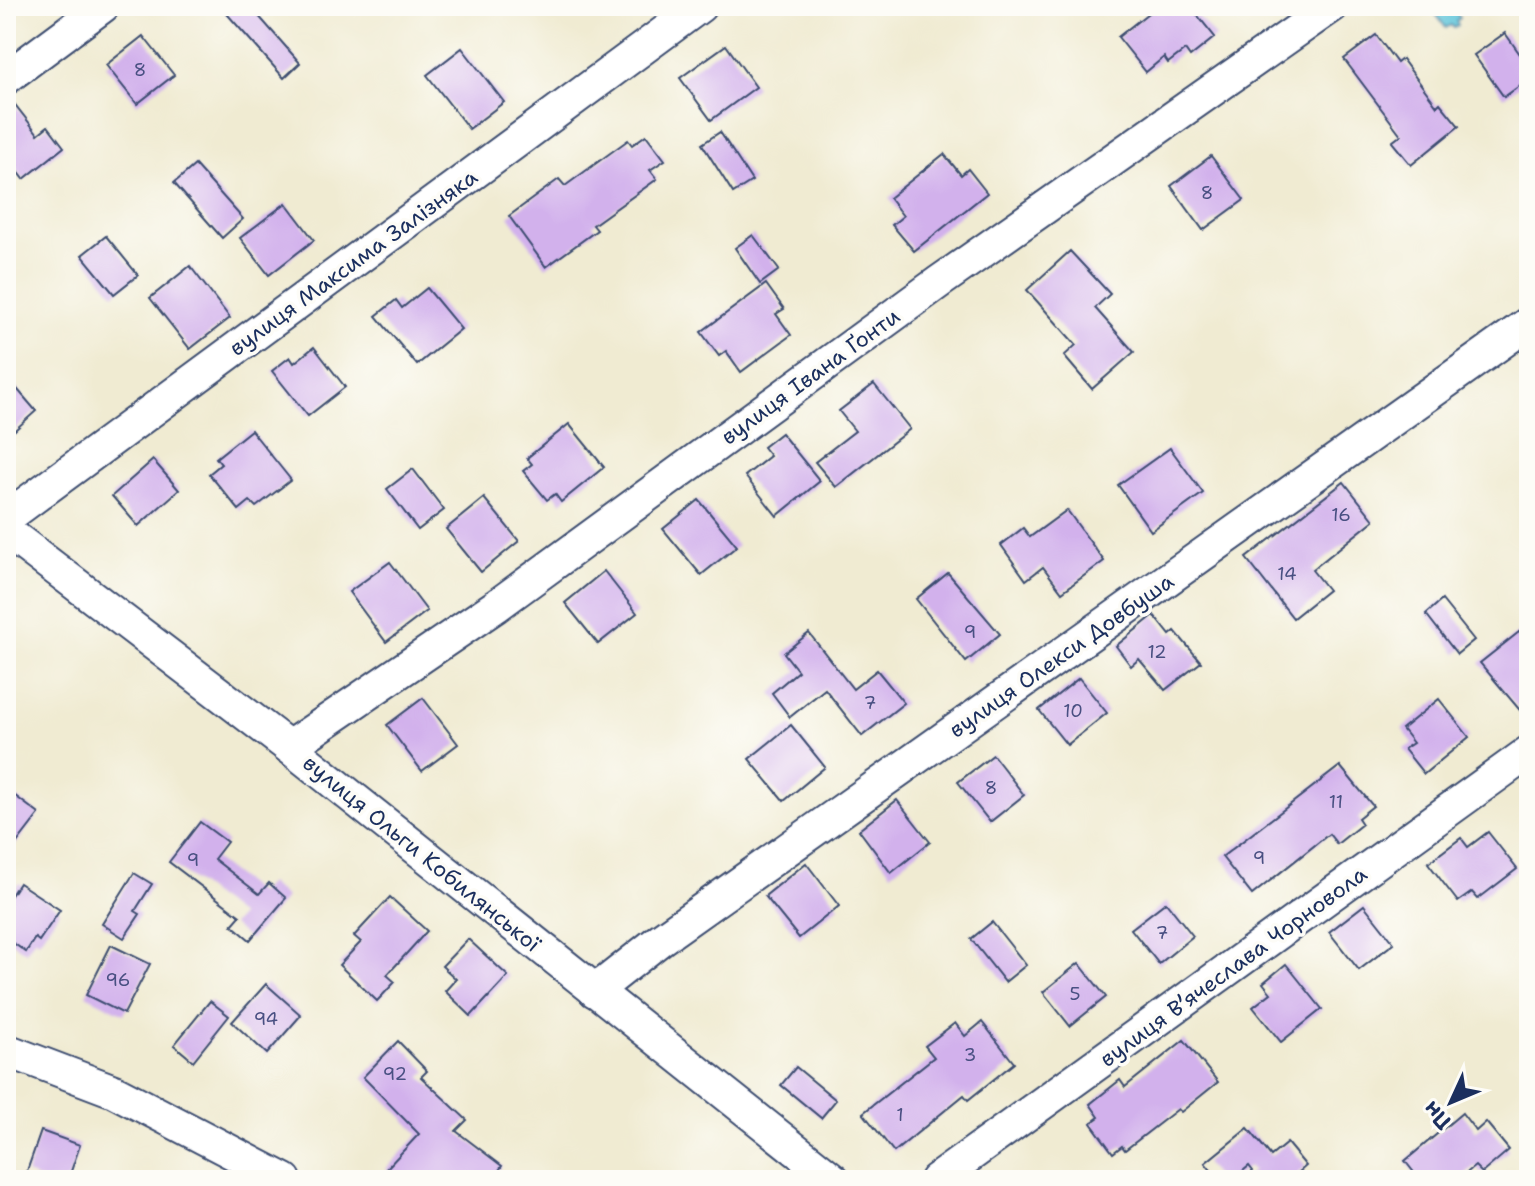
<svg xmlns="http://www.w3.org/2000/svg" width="1535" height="1186" viewBox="0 0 1535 1186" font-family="'Shantell Sans',sans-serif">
	<rect width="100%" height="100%" fill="#fdfcf7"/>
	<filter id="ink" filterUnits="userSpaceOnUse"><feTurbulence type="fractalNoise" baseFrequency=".0125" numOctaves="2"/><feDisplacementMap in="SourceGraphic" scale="16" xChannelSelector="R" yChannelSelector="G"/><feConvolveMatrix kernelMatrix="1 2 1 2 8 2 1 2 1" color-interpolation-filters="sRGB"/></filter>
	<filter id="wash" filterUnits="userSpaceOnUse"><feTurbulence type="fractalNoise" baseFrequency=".006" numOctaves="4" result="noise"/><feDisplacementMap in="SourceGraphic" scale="32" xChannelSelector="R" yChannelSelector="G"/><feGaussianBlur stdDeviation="1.8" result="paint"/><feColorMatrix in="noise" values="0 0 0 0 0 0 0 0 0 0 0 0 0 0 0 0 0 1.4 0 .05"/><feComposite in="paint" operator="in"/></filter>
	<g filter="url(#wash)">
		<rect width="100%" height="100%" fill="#f0ebd2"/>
		<path fill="#5dc5da" stroke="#3c7a9c" stroke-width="2" d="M 1430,6 L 1451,6 L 1460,18 L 1456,21 L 1458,25 L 1454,28 L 1451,25 L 1446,28 Z"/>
		<g id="blocks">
			<g fill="#d2b1ec">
				<path d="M 220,6 L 250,6 L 300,63 L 284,78 Z"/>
				<path d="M 1157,6 L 1190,6 L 1215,37 L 1190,57 L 1185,50 L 1168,63 L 1164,57 L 1146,72 L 1118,37 Z"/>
				<path d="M 1505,33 L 1529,67 L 1529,79 L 1504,97 L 1474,55 Z"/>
				<path d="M 1376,35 L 1397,63 L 1402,59 L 1437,106 L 1440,103 L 1459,126 L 1411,165 L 1392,142 L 1401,135 L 1344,59 Z"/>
				<path d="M 143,36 L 174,75 L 137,104 L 106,65 Z"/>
				<path d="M 726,45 L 756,87 L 711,120 L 680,78 Z"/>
				<path d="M 462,48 L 504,102 L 469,129 L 427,75 Z"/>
				<path d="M 6,97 L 9,97 L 38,134 L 48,126 L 64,147 L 24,179 L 6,156 Z"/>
				<path d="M 720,132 L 752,181 L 733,193 L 702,144 Z"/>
				<path d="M 646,135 L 665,160 L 650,170 L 657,179 L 593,225 L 597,230 L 546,267 L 509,216 L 559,179 L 565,186 L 628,140 L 632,145 Z"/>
				<path d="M 944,154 L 961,175 L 968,169 L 987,193 L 914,251 L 892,225 L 903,216 L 889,198 Z"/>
				<path d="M 1211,156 L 1244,200 L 1203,230 L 1171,186 Z"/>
				<path d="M 195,165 L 243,219 L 222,238 L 174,183 Z"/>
				<path d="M 286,203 L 314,240 L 269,275 L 240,238 Z"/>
				<path d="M 753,235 L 779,270 L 760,284 L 735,248 Z"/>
				<path d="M 106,236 L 138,275 L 114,294 L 82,255 Z"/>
				<path d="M 1070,251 L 1110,294 L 1095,308 L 1134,352 L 1092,389 L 1064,356 L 1076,345 L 1027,290 Z"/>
				<path d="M 190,266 L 230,318 L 190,349 L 150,298 Z"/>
				<path d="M 766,284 L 784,309 L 776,314 L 791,335 L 741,372 L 726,351 L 719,356 L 701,332 Z"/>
				<path d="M 427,288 L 461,329 L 417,365 L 376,316 L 396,300 L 402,308 Z"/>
				<path d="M 314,347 L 345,387 L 308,416 L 272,371 L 290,357 L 294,363 Z"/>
				<path d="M 6,376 L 36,411 L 6,438 Z"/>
				<path d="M 874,384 L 910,429 L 836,487 L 815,462 L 855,431 L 839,411 Z"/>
				<path d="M 569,424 L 604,467 L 561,502 L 555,494 L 547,500 L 523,471 L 532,464 L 527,458 Z"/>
				<path d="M 251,430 L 291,480 L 256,507 L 250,501 L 239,510 L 209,474 L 221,464 L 216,458 Z"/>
				<path d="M 781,433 L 820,481 L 777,516 L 745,476 L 770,456 L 763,447 Z"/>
				<path d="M 1170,448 L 1203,493 L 1151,531 L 1118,485 Z"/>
				<path d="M 153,460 L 179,490 L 138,526 L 112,496 Z"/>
				<path d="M 413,469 L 444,510 L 418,530 L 387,489 Z"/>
				<path d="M 1344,482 L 1374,520 L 1312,570 L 1328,590 L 1293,618 L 1246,558 Z"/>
				<path d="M 484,498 L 519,541 L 481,572 L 446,529 Z"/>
				<path d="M 699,500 L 737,546 L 701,575 L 663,529 Z"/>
				<path d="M 1067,510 L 1104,561 L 1062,592 L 1043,567 L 1026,580 L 1001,545 L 1023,528 L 1030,537 Z"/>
				<path d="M 390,562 L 427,611 L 386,642 L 349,592 Z"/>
				<path d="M 604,571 L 637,613 L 598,644 L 565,603 Z"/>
				<path d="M 948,573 L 1000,634 L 966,662 L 916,599 Z"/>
				<path d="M 1442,600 L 1474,640 L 1457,654 L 1426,614 Z"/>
				<path d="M 1154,615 L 1170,635 L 1175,631 L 1201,662 L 1165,690 L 1139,659 L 1131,666 L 1116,646 Z"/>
				<path d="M 1529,624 L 1529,721 L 1480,663 Z"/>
				<path d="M 809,633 L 853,689 L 877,670 L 904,703 L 862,736 L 825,689 L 790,717 L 772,693 L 798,671 L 784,653 Z"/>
				<path d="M 1079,678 L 1107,713 L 1067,745 L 1039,710 Z"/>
				<path d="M 423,698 L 458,744 L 422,771 L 387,725 Z"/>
				<path d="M 1439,699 L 1469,737 L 1424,774 L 1404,749 L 1413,743 L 1402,729 Z"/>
				<path d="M 791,725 L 825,767 L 784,801 L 749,759 Z"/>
				<path d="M 993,755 L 1024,795 L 990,822 L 958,782 Z"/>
				<path d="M 1340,766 L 1373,806 L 1358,818 L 1362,824 L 1337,844 L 1329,834 L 1252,895 L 1222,857 Z"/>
				<path d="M 6,789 L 39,814 L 6,857 Z"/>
				<path d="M 897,800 L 930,842 L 891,873 L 859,830 Z"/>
				<path d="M 200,822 L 227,842 L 214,859 L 259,894 L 269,883 L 286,898 L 250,940 L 232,925 L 240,916 L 169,862 Z"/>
				<path d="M 1488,832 L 1517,869 L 1478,899 L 1472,892 L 1458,902 L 1428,863 L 1461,838 L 1468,847 Z"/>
				<path d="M 806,863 L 839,906 L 799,938 L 765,896 Z"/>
				<path d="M 134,873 L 152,884 L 135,911 L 140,914 L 124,938 L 102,924 Z"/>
				<path d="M 19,883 L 60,910 L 39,941 L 35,938 L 26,952 L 6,938 L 6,903 Z"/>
				<path d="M 390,897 L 427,931 L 387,975 L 395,982 L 377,1001 L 339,965 L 361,942 L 354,936 Z"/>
				<path d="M 1166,902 L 1193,936 L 1159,964 L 1131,929 Z"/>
				<path d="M 1364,905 L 1394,943 L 1359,970 L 1329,932 Z"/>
				<path d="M 992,922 L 1026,965 L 1005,982 L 971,939 Z"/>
				<path d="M 468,939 L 508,976 L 471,1016 L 445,991 L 456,979 L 442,966 Z"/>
				<path d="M 111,945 L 150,964 L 124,1014 L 86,995 Z"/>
				<path d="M 1079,963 L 1106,997 L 1070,1026 L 1043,992 Z"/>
				<path d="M 1286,964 L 1322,1009 L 1281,1042 L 1253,1007 L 1271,993 L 1263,983 Z"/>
				<path d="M 266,984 L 301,1015 L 267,1054 L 232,1022 Z"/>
				<path d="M 210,1001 L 229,1016 L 193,1061 L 174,1045 Z"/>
				<path d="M 982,1022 L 1014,1063 L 968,1100 L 964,1095 L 894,1152 L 863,1113 L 934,1057 L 925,1046 L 955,1023 L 965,1036 Z"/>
				<path d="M 1184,1040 L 1218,1082 L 1181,1112 L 1178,1109 L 1125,1150 L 1122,1146 L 1113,1153 L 1091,1123 L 1099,1117 L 1090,1104 L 1120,1080 L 1125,1087 Z"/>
				<path d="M 398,1041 L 427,1071 L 421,1077 L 467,1120 L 456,1131 L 502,1166 L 492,1180 L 398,1180 L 386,1169 L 419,1134 L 363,1077 Z"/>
				<path d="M 796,1067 L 836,1100 L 821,1118 L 781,1085 Z"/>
				<path d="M 1462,1113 L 1476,1131 L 1486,1122 L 1509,1150 L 1482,1173 L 1475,1166 L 1458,1180 L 1420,1180 L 1405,1161 Z"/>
				<path d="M 1248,1128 L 1271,1156 L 1287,1143 L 1306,1166 L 1290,1180 L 1242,1180 L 1253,1171 L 1249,1166 L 1232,1180 L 1219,1180 L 1205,1163 Z"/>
				<path d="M 41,1131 L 80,1145 L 68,1180 L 42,1180 L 26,1174 Z"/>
			</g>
		</g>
	</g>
	<g filter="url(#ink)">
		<use href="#blocks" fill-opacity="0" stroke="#3b4b6f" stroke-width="2"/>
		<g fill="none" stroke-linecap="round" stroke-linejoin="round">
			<g stroke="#3b4b6f" stroke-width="36">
				<g id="minor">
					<path d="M 6,78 L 103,6"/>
					<path d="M 6,518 L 700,6"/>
					<path d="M 6,531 L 289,747 L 834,1180"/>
					<path d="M 289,747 L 496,606 L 939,282 L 1332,6"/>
					<path d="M 595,991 L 661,939 L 1529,323"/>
					<path d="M 6,1050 L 114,1091 L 285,1180"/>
					<path d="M 936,1180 L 1529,752"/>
				</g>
			</g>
			<use href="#minor" stroke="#fff" stroke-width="32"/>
		</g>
	</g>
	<g text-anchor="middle" stroke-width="7" stroke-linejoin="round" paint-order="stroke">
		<g font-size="18" fill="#495082">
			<text x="140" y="76">8</text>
			<text x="1207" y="199">8</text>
			<text x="1341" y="521">16</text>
			<text x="1287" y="580">14</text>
			<text x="970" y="638">9</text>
			<text x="1157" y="658">12</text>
			<text x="870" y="709">7</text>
			<text x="1073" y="717">10</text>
			<text x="991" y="794">8</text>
			<text x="1336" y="808">11</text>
			<text x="1259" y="864">9</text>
			<text x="193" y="866">9</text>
			<text x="1162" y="939">7</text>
			<text x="118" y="986">96</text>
			<text x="1075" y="1000">5</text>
			<text x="266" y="1025">94</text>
			<text x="970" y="1061">3</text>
			<text x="395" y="1080">92</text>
			<text x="900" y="1121">1</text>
		</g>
		<g font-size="22" fill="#1b2f5e" stroke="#fdfcf7">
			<text transform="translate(353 262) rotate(-36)" y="8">вулиця Максима Залізняка</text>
			<text transform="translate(810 376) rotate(-36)" y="8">вулиця Івана Ґонти</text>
			<text transform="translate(1061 655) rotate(-35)" y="8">вулиця Олекси Довбуша</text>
			<text transform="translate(422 853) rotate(39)" y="8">вулиця Ольги Кобилянської</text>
			<text transform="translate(1233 966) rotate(-36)" y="8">вулиця Вʼячеслава Чорновола</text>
		</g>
	</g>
	<rect width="1535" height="1186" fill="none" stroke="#fdfcf7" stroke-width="32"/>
	<g transform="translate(1451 1102) rotate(226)" stroke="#fdfcf7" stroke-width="6" paint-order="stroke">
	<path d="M0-6L14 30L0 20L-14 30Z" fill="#1b2f5e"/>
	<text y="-12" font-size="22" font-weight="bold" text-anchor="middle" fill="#1b2f5e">Пн</text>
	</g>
</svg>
